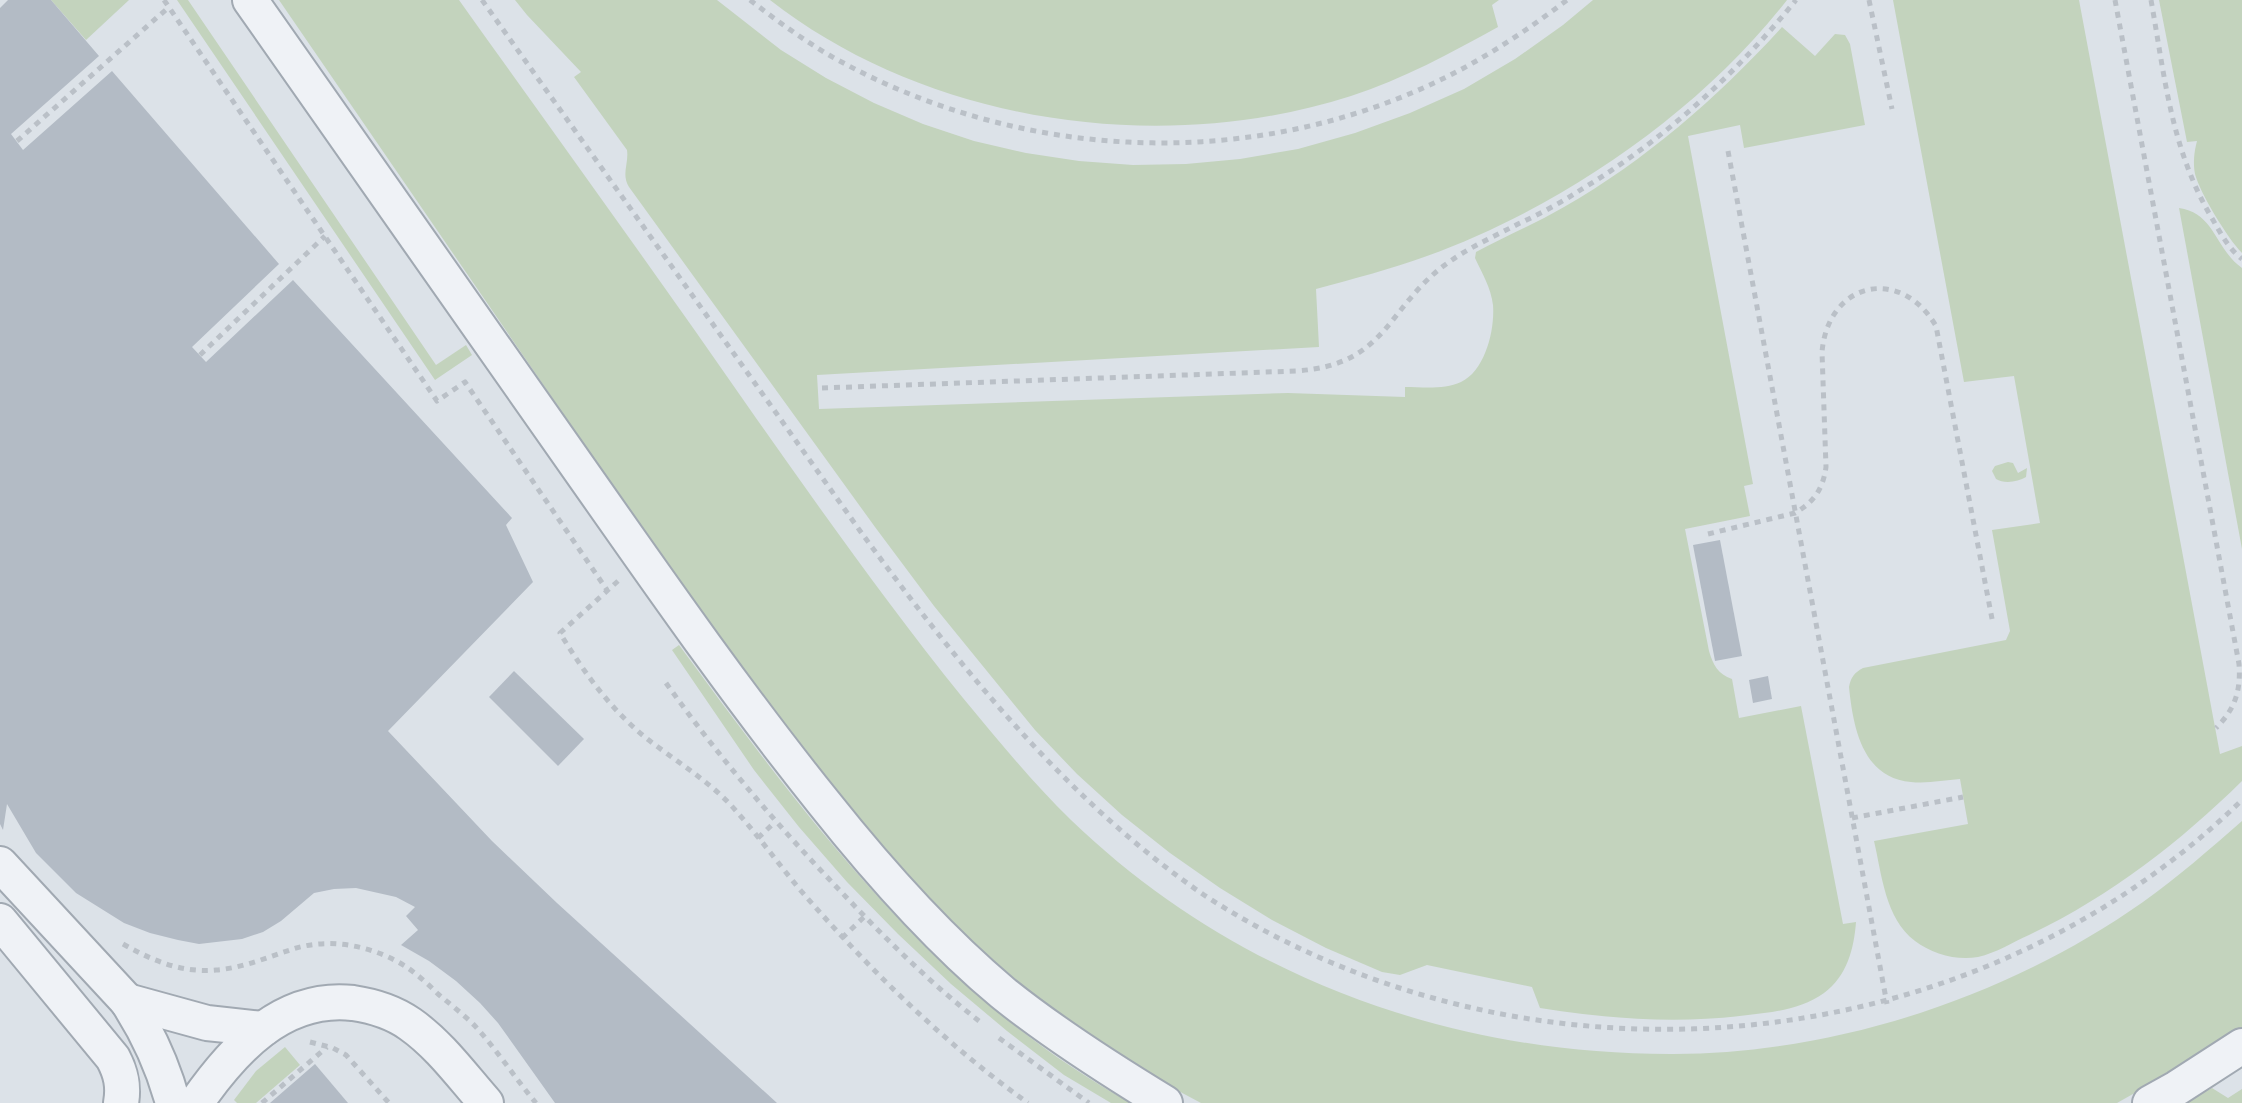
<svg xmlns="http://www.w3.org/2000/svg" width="2242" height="1103" viewBox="0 0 2242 1103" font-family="'DejaVu Sans',sans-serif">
	<rect width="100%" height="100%" fill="#dce2e8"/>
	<g fill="#c3d3bd">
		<path d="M 51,0 L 129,0 L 86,40 Z"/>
		<path d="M 177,0 L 188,0 L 436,365 L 466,345 L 472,355 L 435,380 Z"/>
		<path d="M 279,0 L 459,0 C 556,136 654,271 749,408 C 818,506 887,604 963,698 C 998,740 1032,782 1071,820 C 1234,977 1450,1055 1674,1054 C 1838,1053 2008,997 2143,902 C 2178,877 2210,849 2242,821 L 2242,1027 L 2179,1068 L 2117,1103 L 1201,1103 C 1124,1062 1051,1014 986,956 C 927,903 877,842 828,779 C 777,714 727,648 678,581 Z"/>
		<path d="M 515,0 L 717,0 L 781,50 L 826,78 L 874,103 L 923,124 L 974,141 L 1026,153 L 1079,161 L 1133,165 L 1186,164 L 1240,159 L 1298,149 L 1355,133 L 1410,113 L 1464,89 L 1515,59 L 1563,25 L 1593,0 L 1787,0 C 1699,113 1562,207 1427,256 C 1391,269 1353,279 1316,289 L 1319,347 L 817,375 L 819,409 L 1288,393 L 1405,397 L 1405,387 C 1422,387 1444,390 1461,382 C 1485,371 1495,330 1493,305 C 1491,288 1482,273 1475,258 L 1476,252 C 1505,236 1535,224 1564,207 C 1646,160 1718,97 1782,27 L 1815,56 L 1835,34 L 1845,35 L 1850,44 L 1865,125 L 1744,148 L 1740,125 L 1688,136 L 1753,484 L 1744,486 L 1750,516 L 1685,529 L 1709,651 C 1713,665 1718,674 1732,679 L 1739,718 L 1801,706 L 1843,924 L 1856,922 C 1854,949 1847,976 1824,993 C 1802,1009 1775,1012 1748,1015 C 1678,1024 1609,1019 1540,1008 L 1532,987 L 1427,965 L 1400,975 L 1382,972 L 1326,948 L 1272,920 L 1220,888 L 1170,853 L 1122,815 L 1077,774 L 1035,730 L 934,606 L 875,527 L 629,187 C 621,174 629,164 627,150 L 574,77 L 581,72 L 527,15 Z"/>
		<path d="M 770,0 L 1499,0 L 1492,5 L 1498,27 C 1451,53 1403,79 1351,96 C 1161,157 929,124 770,0 Z"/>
		<path d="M 1893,0 L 2079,0 L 2220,754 L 2242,746 L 2242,781 C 2179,843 2109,897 2029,935 C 2013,942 1996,953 1978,957 C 1957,961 1932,954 1915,941 C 1885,918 1882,875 1874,841 L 1968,824 L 1960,779 C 1944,780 1927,784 1911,782 C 1862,778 1853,726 1849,687 C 1851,677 1854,673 1863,668 L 2006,640 L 2010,631 L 1992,530 L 2040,523 L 2014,376 L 1964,382 Z"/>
		<path d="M 2159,0 L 2242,0 L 2242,253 C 2228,239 2200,193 2195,174 C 2193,163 2194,152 2197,141 L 2187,142 Z"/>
		<path d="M 2179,208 C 2215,213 2215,249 2242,268 L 2242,549 Z"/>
		<path d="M 2008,462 L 2013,463 L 2018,473 L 2027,468 L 2026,477 C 2018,482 2004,484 1996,479 L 1992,471 L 1995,466 Z"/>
		<path d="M 679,645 C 807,819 937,996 1131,1103 L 1111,1103 L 1064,1075 L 1007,1031 L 951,984 L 898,934 L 847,882 L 799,827 L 754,770 L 672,650 Z"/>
		<path d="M 285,1047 L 300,1065 L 256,1103 L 237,1103 L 234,1100 L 256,1071 Z"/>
		<path d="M 2212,1088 L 2228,1098 L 2242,1089 L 2242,1103 L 2185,1103 Z"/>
	</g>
	<g fill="#b3bbc5">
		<path d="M 8,0 L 51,0 L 99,56 L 11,134 L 23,150 L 112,71 L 279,264 L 192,347 L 206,362 L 293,280 L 512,518 L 506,525 L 533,582 L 388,731 L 492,841 L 557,903 L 777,1103 L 555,1103 L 498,1023 L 480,1003 L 456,981 L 429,961 L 401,945 L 418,930 L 406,916 L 415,907 L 396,897 L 356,888 L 334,889 L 314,893 L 281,921 L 263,932 L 242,939 L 199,944 L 178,940 L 150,933 L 124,923 L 76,893 L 36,853 L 7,804 L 3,830 L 0,824 L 0,8 Z"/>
		<path d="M 1720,540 L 1742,656 L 1715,661 L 1693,545 Z"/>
		<path d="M 514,671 L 584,739 L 558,766 L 489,697 Z"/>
		<path d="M 1768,676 L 1772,699 L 1753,703 L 1749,680 Z"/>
		<path d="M 315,1064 L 348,1103 L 270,1103 Z"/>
	</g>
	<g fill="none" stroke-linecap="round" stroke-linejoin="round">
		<g stroke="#a1a9b2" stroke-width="38">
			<g id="minor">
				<path d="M 250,0 C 364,162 478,325 592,487 C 667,594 742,701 824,803 C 878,871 936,937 1003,993 C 1054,1034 1109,1069 1165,1103"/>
				<path d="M 0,864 L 127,1001 C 148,1033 163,1066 173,1103"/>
				<path d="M 0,921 L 113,1058 C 121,1073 124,1086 121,1103"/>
				<path d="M 127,1001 L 207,1023 L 263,1029"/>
				<path d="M 196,1103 C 233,1050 282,995 353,1003 C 373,1006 393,1012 410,1024 C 440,1045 462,1076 486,1103"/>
				<path d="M 2150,1103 L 2177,1088 L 2242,1046"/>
			</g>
		</g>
		<g stroke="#bac0c7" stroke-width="5" stroke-dasharray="6 6" stroke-linecap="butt">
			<path d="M 164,0 L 437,401 L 465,382 L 607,590"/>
			<path d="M 482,0 L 863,535 C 961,668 1067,801 1204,895 C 1524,1103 1966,1068 2242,800"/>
			<path d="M 750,0 C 776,20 802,39 829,55 C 1013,160 1242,173 1434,83 C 1481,61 1525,32 1567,0"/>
			<path d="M 1869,0 L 1892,109"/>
			<path d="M 2115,0 L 2239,664 C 2241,691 2235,709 2216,728"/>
			<path d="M 2151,0 C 2165,78 2171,150 2213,220 C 2221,234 2229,249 2242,259"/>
			<path d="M 17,141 L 169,7"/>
			<path d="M 1728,151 L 1887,1004"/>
			<path d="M 200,355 L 325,236"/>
			<path d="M 822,388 L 1296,371 C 1389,365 1386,306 1449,262 C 1470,247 1495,236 1518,224 C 1540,214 1562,202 1582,189 C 1664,140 1736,74 1796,0"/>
			<path d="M 1708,534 L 1795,513 C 1814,502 1823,489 1826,467 L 1822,352 C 1828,282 1900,265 1936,326 L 1993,624"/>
			<path d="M 618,581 L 560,633 C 586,676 616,717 658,747 C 686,768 714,785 737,812 C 760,838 780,866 802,892 C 870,970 944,1043 1028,1103"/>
			<path d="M 666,683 C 716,753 770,817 829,879 C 876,929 925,979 979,1021"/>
			<path d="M 1852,818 L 1963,797"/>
			<path d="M 758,838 L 775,822"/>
			<path d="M 842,938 L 864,917"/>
			<path d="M 123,944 C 153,961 182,973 216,970 C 243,968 268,957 293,949 C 330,937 373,946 405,966 C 417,974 428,984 438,994 C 450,1004 464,1015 475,1026 C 497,1050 515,1078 536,1103"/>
			<path d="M 999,1038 L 1089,1103"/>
			<path d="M 310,1042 L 333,1048 L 346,1055 L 389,1103"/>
			<path d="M 262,1103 L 327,1047"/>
		</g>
		<use href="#minor" stroke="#eff2f6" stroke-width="34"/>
	</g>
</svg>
